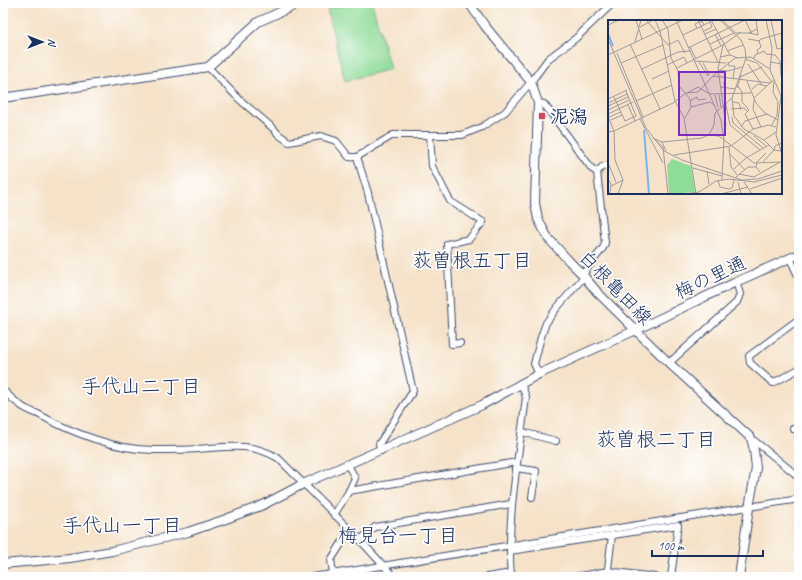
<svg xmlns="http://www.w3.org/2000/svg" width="802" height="580" viewBox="0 0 802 580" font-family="Caveat,'Klee One',sans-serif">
	<rect width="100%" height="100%" fill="#fff"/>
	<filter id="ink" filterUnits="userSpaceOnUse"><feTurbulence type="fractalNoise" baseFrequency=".025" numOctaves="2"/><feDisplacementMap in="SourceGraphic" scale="8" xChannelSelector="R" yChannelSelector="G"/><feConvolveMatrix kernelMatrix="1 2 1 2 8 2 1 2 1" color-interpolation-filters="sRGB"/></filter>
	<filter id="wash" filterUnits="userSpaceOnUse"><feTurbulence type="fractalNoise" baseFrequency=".012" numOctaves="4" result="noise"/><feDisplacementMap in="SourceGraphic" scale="16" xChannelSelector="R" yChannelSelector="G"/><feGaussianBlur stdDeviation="0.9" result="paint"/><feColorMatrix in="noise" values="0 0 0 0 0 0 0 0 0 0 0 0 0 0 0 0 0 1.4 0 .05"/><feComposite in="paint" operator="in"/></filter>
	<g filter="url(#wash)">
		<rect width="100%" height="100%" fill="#f5e2c8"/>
		<path fill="#8fdc99" stroke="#55867c" d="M 351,3 L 372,3 L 390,69 L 345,81 L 327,9 Z"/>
	</g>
	<g filter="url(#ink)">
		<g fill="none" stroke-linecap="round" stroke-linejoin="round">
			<g stroke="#3c4a6e" stroke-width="8">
				<g id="street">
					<path d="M 208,67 L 240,100 L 274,129 L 278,134 L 289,142 L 321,136 L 336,141 L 349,157 L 357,157 L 393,135 L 462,135 L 482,127 L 505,112 L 531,82 L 548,59 L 576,38 L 613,3"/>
					<path d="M 538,103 L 544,104 L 592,169 L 597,172 L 605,243 L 603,248 L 586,270 L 582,279 L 556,309 L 546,323 L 541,337 L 534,364 L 539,374"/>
					<path d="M 430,135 L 432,166 L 450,201 L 483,222 L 469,239 L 447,244 L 452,344 L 460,343"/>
					<path d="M 357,157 L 368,193 L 413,391 L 379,444 L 381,451"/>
					<path d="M 597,172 L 602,167 L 609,165"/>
					<path d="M 790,258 L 799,278"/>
					<path d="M 799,319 L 749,356 L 750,363 L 773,383 L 799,369"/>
					<path d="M 669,363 L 737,302 L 740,294 L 736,282"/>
					<path d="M 3,390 C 8,395 13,400 19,404 C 24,409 31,411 38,414 C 70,432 116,450 153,450 C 168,450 183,450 198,449 C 227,447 252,442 278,458 L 360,540 L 394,577"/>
					<path d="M 793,429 L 799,430"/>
					<path d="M 522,432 L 556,441"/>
					<path d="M 751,438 L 799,477"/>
					<path d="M 516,468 L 536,471 L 532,497"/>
					<path d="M 349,491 L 517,462"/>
					<path d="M 334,515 L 349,491 L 355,478 L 348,465"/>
					<path d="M 360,540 L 375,527 L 511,504"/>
					<path d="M 510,551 L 678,525 L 671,577"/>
					<path d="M 333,573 L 331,560 L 350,530"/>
					<path d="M 313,577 L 799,499"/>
					<path d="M 487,577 L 511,573"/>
					<path d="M 511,577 C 506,516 519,457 526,397 L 521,383"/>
					<path d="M 575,577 L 608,571 L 655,577"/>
					<path d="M 607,577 L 612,535"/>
				</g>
			</g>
			<g stroke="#3c4a6e" stroke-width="10">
				<g id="secondary">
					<path d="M 469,3 L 485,26 L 531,82 L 538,103 L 535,203 L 538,219 L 548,238 L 569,261 L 583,275 L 597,292 L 669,363 L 751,438 L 754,450 L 756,468 L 749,508 L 739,577"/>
					<path d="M 3,98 L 208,67 L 258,22 L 300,3"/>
					<path d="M 3,564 L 70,558 L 112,551 L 188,532 L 226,519 L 263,505 L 303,484 L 482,405 L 539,374 L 636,330 L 736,282 L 799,254"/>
				</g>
			</g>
			<use href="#street" stroke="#fff" stroke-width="6"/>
			<use href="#secondary" stroke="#fff" stroke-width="8"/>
		</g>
	</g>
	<rect fill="#d1495b" stroke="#fff" stroke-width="1.5" x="538" y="112" width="8" height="8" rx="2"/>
	<g text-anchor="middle" stroke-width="3.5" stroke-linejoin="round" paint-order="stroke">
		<g font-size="19" font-weight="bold" fill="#1b2f5e" stroke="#fff" text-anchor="start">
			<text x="550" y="123">泥潟</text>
		</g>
		<g font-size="19" fill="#1b2f5e" stroke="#fff">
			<text transform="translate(710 277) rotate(-25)" y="7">梅の里通</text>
			<text transform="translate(616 287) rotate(46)" y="7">白根亀田線</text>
		</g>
		<g font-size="20" fill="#1b2f5e" stroke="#fff">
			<text x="472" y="267">荻曽根五丁目</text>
			<text x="141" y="393">手代山二丁目</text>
			<text x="656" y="446">荻曽根二丁目</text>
			<text x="122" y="532">手代山一丁目</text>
			<text x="398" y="542">梅見台一丁目</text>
		</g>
	</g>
	<g transform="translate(608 20)">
		<rect width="174" height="174" fill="#f5e2c8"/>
		<path d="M 64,139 L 83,146 L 87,172 L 61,174 L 59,145 Z" fill="#8fdc99"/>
		<path fill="none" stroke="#77b4e9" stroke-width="2" d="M 0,14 L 5,26M 36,110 L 41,174"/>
		<path fill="none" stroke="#9e9a9e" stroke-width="1" d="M 28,0 L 34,19M 38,0 L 60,25 L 70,20 L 77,33M 47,0 L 52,11 L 67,81 L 76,98 L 88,174M 54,0 L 60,9 L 63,38 L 70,51 L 71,66 L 82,79 L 83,87 L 77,98M 68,0 L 113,100 L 116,120 L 114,156M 90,0 L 110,42M 103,0 L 122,35M 112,0 L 133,20 L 137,29 L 138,38 L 124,78 L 126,96 L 136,109 L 156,120 L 166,130 L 173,131M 114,0 L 128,13M 137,0 L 144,14M 158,0 L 164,28 L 162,50 L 173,76 L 168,115 L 174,134M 163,0 L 169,29 L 174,28M 0,5 L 11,0M 32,7 L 45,0M 89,8 L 87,4 L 91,2 L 94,1 L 96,5M 96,11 L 104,7 L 102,2M 128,13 L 141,13 L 149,9M 141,13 L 150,15 L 148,0M 97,14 L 108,9M 107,14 L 113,26M 75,15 L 106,0M 0,19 L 38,108 L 56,131 L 74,140 L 134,160 L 150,159 L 174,151M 140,19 L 152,21M 27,22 L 33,0M 22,24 L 52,89M 102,24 L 126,13M 115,25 L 110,49 L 118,106M 82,27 L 88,39M 80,28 L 137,0M 119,31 L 135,25M 9,33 L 35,97M 150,34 L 149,30 L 153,27 L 151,21 L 153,19 L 174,13M 0,35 L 75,0M 112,37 L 122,35 L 130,38M 146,38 L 147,35 L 156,31 L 158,34 L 167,35 L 172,41 L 173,56M 137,39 L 149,43 L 164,62M 86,41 L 118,43M 91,42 L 100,56 L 101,54 L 95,43M 120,42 L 121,46 L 127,46 L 125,58M 162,42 L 174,44M 13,43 L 55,25M 140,44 L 154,65M 59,45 L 76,37 L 79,43M 69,48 L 115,25 L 133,12M 34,49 L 70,32 L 82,31M 110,50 L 120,51 L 134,47M 105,56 L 127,38 L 143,37 L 162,49M 132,57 L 154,47M 44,59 L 61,51M 139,61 L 148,83 L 157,93 L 170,100M 116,62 L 117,75M 130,66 L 134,72 L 134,82 L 141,90M 113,67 L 127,69M 129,68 L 133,55M 144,69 L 150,64 L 159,66M 79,73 L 90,67 L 100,73M 101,74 L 143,73M 107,75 L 110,87M 111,75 L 113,87M 116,75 L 122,105 L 152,130M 6,77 L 17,101 L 28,96 L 18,71M 146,78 L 162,63M 0,79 L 19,70M 146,80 L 145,89 L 153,107M 28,81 L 64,65M 82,81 L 89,77 L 90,80 L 98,79M 125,82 L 131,83 L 133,90M 0,83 L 19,74M 20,85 L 27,101M 0,86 L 20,77M 83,87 L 102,82 L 106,85M 123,89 L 136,88 L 139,91M 0,90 L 21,80M 141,90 L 137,94 L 145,109M 0,94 L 25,82M 0,96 L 6,111 L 0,112M 1,97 L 13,92M 124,97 L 125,103 L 155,128M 32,99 L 55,143M 3,100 L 14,95M 164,105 L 169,95 L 170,82 L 165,72 L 166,62M 133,107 L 137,101 L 159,94M 101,115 L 106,105 L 107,93 L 124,78M 146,116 L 158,126M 45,118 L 55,127 L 60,174M 47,119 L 54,122 L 58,131M 156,120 L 168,112M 54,122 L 94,118 L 100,115 L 111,116 L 146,143 L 174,142M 121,127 L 123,147 L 129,155M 122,134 L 137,150M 66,135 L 123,126 L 145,109 L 161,105 L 168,107M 0,143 L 8,162M 154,143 L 166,130 L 167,126 L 174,123M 85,148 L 114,156 L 114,160M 126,149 L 138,138 L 161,125M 99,151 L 101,164M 152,152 L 148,147 L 149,142 L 158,133M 131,154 L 146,157 L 172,142M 128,157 L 140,147 L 148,147M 0,159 L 3,164 L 2,174M 110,160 L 112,167 L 121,169 L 124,168 L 126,160M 130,162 L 133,174M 136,162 L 144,174M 3,166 L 15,160M 142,169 L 174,158M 10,174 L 15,160 L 7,140 L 6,111 L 65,83 L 78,73 L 90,72 L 105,56 L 162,63 L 167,60M 77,174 L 91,172 L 108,161 L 121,159 L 146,162 L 174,155M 113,174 L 140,167"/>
		<path fill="#7b2cbf" fill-opacity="0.15" stroke="#7b2cbf" stroke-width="2" d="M 71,52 L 117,52 L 117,115 L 71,115 Z"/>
		<rect width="174" height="174" fill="none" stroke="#1b2f5e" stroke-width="2"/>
	</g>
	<rect width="802" height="580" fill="none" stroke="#fff" stroke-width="16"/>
	<g transform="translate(42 42) rotate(90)" stroke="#ffffff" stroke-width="3" paint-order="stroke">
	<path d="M0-3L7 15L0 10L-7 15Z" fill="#1b2f5e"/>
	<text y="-6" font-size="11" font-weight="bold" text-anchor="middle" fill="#1b2f5e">N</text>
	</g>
	<path d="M652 550v6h111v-6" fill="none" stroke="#1b2f5e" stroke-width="2"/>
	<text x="658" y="550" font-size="12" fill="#1b2f5e" stroke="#ffffff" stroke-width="3" paint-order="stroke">100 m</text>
</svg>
